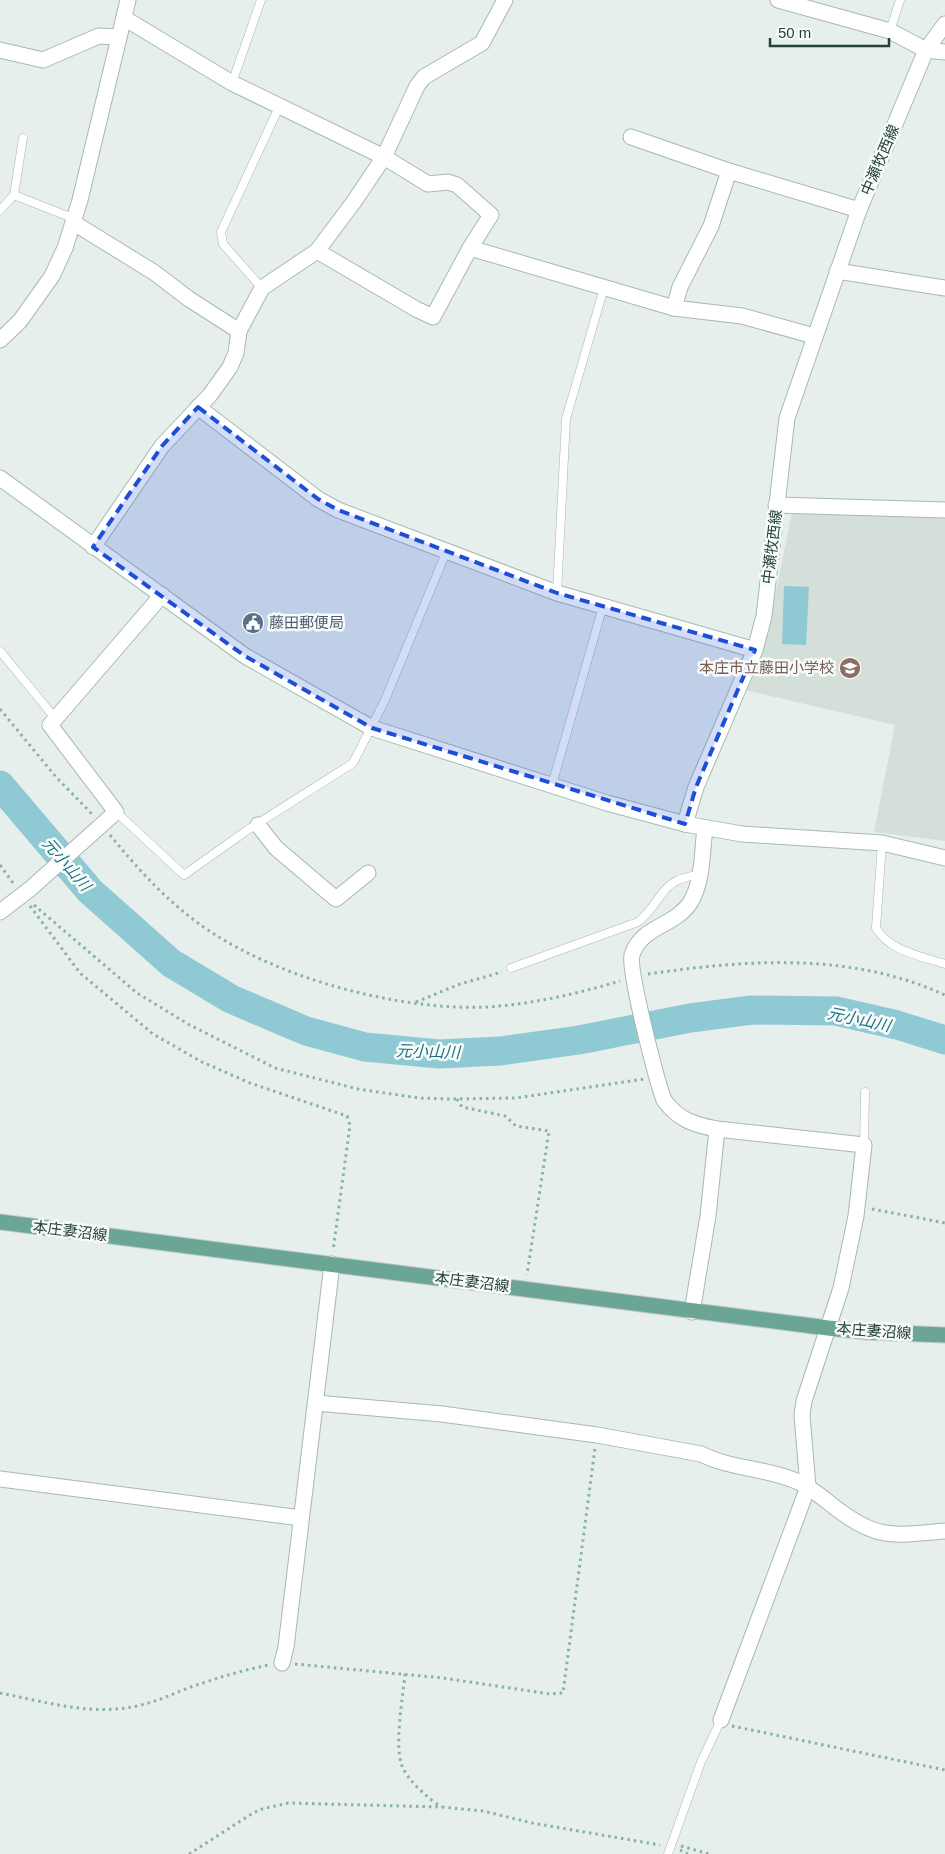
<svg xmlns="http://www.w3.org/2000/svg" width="945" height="1854" viewBox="0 0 945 1854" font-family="Helvetica,'Noto Sans JP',sans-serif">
	<rect width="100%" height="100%" fill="#e6efeb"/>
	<path fill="#d4dfda" d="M 792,512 L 945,515 L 945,841 L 874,832 L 895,725 L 745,690 L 765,646 Z"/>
	<path fill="#8ec9d4" d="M 784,586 L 809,587 L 806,645 L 782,644 Z"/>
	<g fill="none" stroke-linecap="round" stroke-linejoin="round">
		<path stroke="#8ec9d4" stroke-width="29" d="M 0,785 L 90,891 L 171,963 L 231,999 L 306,1031 L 365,1047 L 439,1054 L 500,1051 L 579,1040 L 690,1018 L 752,1010 L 836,1011 L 897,1025 L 945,1040"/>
		<g stroke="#a8b8b2" stroke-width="9">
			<g id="lane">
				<path d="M 890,31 L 900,0"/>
				<path d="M 232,83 L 261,0"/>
				<path d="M 14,195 L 23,138"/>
				<path d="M 0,210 L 14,195 L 75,219"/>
				<path d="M 262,288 L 223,244 L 221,232 L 280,105"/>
				<path d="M 557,593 L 566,419 L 604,288"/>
				<path d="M 0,651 L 55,718"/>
				<path d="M 552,785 L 603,606"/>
				<path d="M 116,812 L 184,875 L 246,831 L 353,763 L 385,700 L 447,550"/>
				<path d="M 882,843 L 876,928 C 889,951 921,956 945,964"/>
				<path d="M 511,968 L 638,922 C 664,901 658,880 698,875"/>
				<path d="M 864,1145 L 865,1092"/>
				<path d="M 668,1854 L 701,1762 L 721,1720"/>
			</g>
		</g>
		<g stroke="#a8b8b2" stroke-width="17">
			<g id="street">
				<path d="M 778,0 L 890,31 L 926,50 L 945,52"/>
				<path d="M 124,18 L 232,83 L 384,157 L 428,184 L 448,182 L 457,185 L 491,215 L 470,248 L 433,317 L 416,309 L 317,251"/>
				<path d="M 0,50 L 43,60 L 99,36 L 119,37"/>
				<path d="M 631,137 L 729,171"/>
				<path d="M 74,223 L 155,273 L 189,299 L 239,331"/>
				<path d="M 470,248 L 674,308 L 742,316 L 814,336"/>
				<path d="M 837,271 L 945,288"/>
				<path d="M 674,308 L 680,287 L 711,226 L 729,171 L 859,210"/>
				<path d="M 0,340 L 20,321 L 52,276 L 65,248 L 80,200 L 128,0"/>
				<path d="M 198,407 L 318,499 L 338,510 L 557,593 L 755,650"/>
				<path d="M 776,505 L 945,510"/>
				<path d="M 93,547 L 162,446 L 210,395 L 230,367 L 236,353 L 239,331 L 262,288 L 317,251 L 353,203 L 384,157 L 417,86 L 424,77 L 482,43 L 505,0"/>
				<path d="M 258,825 L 276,848 L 336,899 L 368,873"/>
				<path d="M 705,828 C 702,851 703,883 690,903 C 675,926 641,926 632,955 C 628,970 657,1082 664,1100 C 678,1120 695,1125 717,1129 L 864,1145 L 856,1216 L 841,1288 L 804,1401 L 802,1415 L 808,1487 L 721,1720"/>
				<path d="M 0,912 L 30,889 L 116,812 L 50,725 L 162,595"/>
				<path d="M 692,1312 L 708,1216 L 717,1129"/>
				<path d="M 316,1403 L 442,1414 L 597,1435 L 701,1454 C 731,1469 766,1468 796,1481 C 811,1487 824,1499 837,1509 C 879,1541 895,1535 945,1531"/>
				<path d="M 0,1479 L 301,1518"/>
				<path d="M 282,1663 L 286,1647 L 332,1264"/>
			</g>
		</g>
		<g stroke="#a4bbb3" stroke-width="17">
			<g id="secondary">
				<path d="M 0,478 L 245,656 L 372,728 L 607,803 L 685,824 L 742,834 L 882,843 L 945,858"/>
				<path d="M 685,824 L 696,787 L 755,650 L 764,616 L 787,418 L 859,210 L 926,50 L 945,24"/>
			</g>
		</g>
		<g stroke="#c2cac8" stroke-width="17">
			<path id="primary" d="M 0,1222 L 828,1328 L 868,1332 L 945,1335"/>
		</g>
		<g stroke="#86b3a5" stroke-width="3" stroke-dasharray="2.5 4" stroke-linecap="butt">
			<path d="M 0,709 L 56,777 L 93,815"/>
			<path d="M 110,835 C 137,868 164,898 198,923 C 271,977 397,1011 487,1007 C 533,1004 576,994 620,981"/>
			<path d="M 0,865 L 13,883"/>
			<path d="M 34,905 L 137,993 L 188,1024 L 275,1068 L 358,1089 L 419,1098 L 449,1099 L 516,1098 L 644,1079"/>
			<path d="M 30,906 L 80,973 L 153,1034 L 202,1062 L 250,1083 L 347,1116 L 350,1125 L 333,1251"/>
			<path d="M 648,974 C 731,962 820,954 902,979 C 917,983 931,989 945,995"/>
			<path d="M 416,1002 L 460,984 L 502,972"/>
			<path d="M 457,1099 L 462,1107 L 505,1116 L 516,1126 L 549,1131 L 527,1275"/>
			<path d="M 872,1209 L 945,1223"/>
			<path d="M 295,1664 L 443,1678 L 550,1694 L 563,1693 L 595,1448"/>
			<path d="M 405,1674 C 403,1696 394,1745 402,1766 C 408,1781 428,1798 441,1807"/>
			<path d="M 0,1693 C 46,1702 94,1717 141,1705 C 159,1701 174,1693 191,1687 C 217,1678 243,1670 269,1665"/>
			<path d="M 732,1726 L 945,1770"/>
			<path d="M 681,1846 L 709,1854"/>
			<path d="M 680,1850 L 688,1854"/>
			<path d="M 189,1854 L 253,1813 L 262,1809 L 288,1803 L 442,1807 L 483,1811 L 532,1823 L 660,1845"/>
		</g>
		<use href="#lane" stroke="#fff" stroke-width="8"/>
		<use href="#street" stroke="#fff" stroke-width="15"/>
		<use href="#secondary" stroke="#fff" stroke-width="15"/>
		<use href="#primary" stroke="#6aa596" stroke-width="15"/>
	</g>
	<path fill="#1d4ed8" fill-opacity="0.2" stroke="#1d4ed8" stroke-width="4" stroke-dasharray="10 6" stroke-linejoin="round" d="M 198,407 L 318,499 L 338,510 L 557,593 L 755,650 L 696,787 L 685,824 L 372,728 L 245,656 L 93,547 L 162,446 Z"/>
	<defs>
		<g id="civic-disc" transform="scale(1.125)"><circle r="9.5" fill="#5c6f8a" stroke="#f7fbf9"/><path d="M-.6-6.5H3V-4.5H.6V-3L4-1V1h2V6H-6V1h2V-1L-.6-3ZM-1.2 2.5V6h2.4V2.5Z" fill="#fff"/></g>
		<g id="school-disc" transform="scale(1.125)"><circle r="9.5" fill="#8d6e63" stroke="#f7fbf9"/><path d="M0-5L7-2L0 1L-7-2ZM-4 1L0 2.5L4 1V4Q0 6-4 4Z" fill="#fff"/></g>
	</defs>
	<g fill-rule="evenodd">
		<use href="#civic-disc" x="253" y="623"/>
		<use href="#school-disc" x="850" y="668"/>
	</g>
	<g text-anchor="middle" stroke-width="5" stroke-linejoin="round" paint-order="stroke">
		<g font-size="15" fill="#24423a" stroke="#f7fbf9">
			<text transform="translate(880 160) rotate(-67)" y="5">中瀬牧西線</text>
			<text transform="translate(772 547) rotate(-83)" y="5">中瀬牧西線</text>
			<text transform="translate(70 1231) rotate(7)" y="5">本庄妻沼線</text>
			<text transform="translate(472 1282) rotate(7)" y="5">本庄妻沼線</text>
			<text transform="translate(874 1331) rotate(4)" y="5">本庄妻沼線</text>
		</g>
		<g font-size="15" fill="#4e5e75" stroke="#f7fbf9" text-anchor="start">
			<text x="269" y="628">藤田郵便局</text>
		</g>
		<g font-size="15" fill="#785e54" stroke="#f7fbf9" text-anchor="end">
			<text x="834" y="673">本庄市立藤田小学校</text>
		</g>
		<g font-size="16" font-style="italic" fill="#1c6f80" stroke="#f7fbf9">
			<text transform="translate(67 864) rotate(49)" y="6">元小山川</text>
			<text transform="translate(859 1019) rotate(12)" y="6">元小山川</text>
			<text transform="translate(428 1051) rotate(2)" y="6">元小山川</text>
		</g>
	</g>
	<path d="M770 38v8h119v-8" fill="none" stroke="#24423a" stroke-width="2.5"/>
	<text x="778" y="38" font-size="15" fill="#24423a" stroke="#f7fbf9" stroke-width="4" paint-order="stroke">50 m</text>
</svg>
